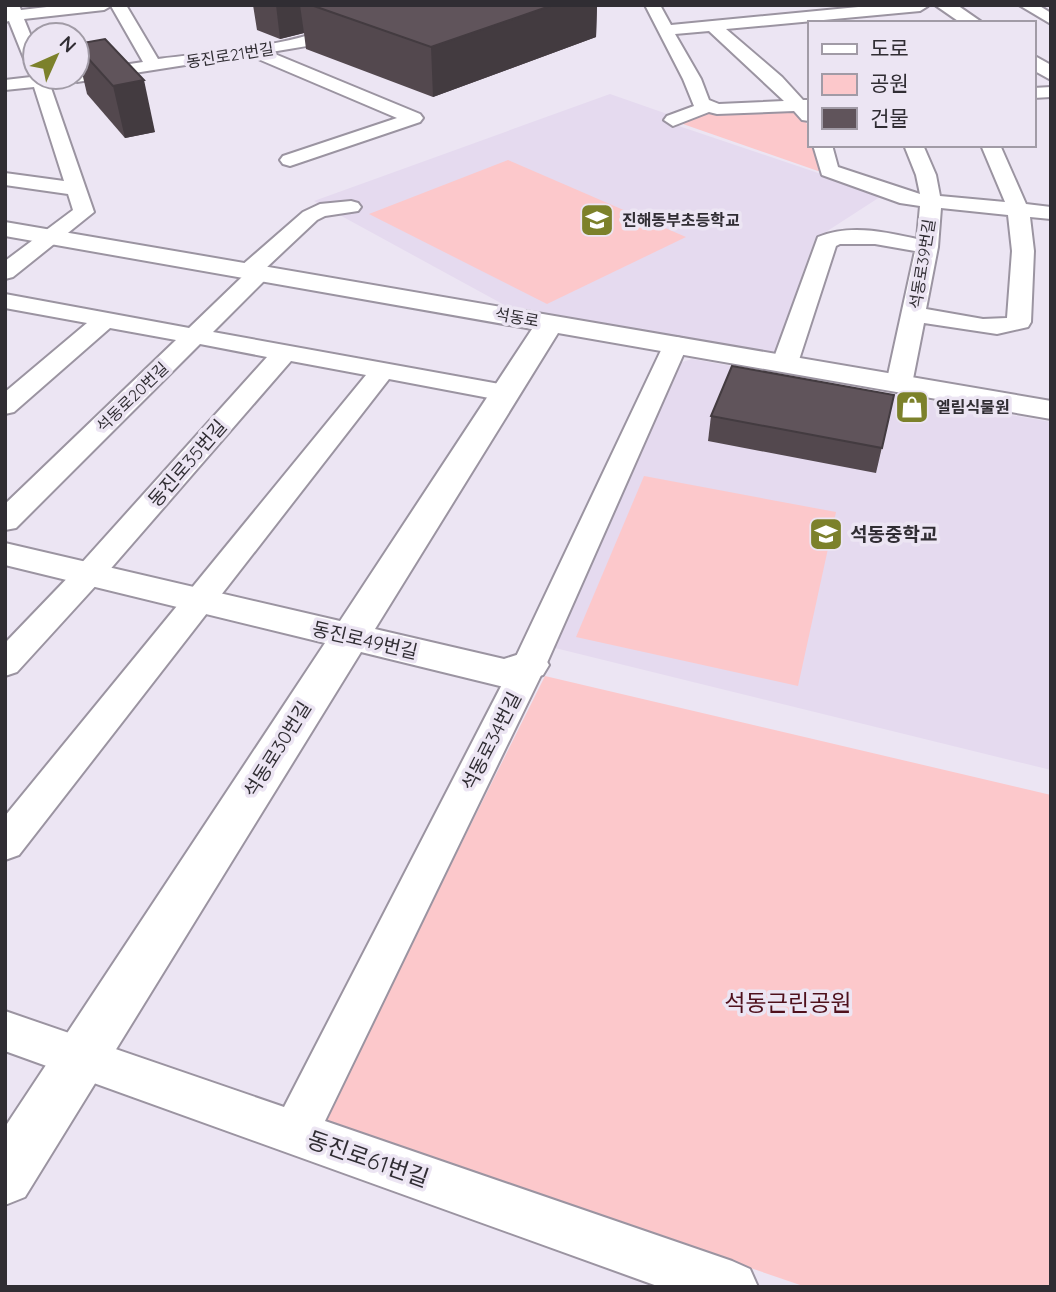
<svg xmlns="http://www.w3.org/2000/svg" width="1056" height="1292" viewBox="0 0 1056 1292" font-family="Quicksand,'Noto Sans KR',sans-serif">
	<rect width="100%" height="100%" fill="#ece5f3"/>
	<g fill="#e5daef">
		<path d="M 610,94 L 673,116 L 664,121 L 883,195 L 815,239 L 774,355 L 508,307 L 314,201 Z"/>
		<path d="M 692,359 L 1051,422 L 1051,770 L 551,647 L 679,363 Z"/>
	</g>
	<g fill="#fcc8cb">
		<path d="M 798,108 L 809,128 L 809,145 L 815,145 L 823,170 L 818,171 L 680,123 L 708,111 Z"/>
		<path d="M 508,160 L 686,237 L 547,304 L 369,214 Z"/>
		<path d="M 644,476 L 836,512 L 798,686 L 576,637 Z"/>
		<path d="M 545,676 L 1051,795 L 1051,1287 L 806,1287 L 323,1121 Z"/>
	</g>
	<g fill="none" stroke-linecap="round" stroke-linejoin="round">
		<g stroke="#9b94a1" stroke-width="4">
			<g id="street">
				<path d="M 5,5 L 19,5 L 21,10 L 64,5 L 126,5 L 158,59 C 204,53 339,44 362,5 L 377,5 C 356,42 308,46 270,52 L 420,114 L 423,118 L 420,122 L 290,166 L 283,164 L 280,160 L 283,156 L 397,118 L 249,55 L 77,82 L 70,79 L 50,85 L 94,212 L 13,277 L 5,279 L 5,261 L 73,210 L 68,194 L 5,185 L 5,173 L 64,181 L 34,87 L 5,90 L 5,80 L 31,77 L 35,73 L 35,77 L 77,77 L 77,72 L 143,62 L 111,6 L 104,10 L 24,19 L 35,46 L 35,72 L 29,71 L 9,21 L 5,22 Z"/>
				<path d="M 645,5 L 660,5 L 671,25 L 879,5 L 928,6 L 920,11 L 726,29 L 782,77 L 803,100 L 809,100 L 809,121 L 802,120 L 794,111 L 717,114 L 709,112 L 673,126 L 664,120 L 667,116 L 694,106 L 683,79 ZM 709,31 L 784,101 L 719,104 L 709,100 L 701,79 L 675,34 Z"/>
				<path d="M 1019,5 L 1038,5 L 1051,13 L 1051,24 Z"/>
				<path d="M 1051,87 L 1051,97 L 1033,98 L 1033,88 Z"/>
				<path d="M 813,145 L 832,145 L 838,167 L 920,194 L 916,175 L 904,145 L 923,145 L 936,175 L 940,196 L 1005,202 L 981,145 L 1000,145 L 1026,204 L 1051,207 L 1051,219 L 1030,217 L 1034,251 L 1031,322 L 1028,327 L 997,334 L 924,323 L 912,384 L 908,389 L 899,392 L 890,389 L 886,384 L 915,251 L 875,244 L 840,244 L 836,246 L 798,363 L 794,368 L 785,371 L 776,368 L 772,363 L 818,237 C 851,224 884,232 917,239 L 920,206 L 900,203 L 822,175 ZM 941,208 L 1008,215 L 1012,251 L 1007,318 L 983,319 L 926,309 L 938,247 Z"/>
				<path d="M 351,201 L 358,203 L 361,207 L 358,211 L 325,216 L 317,220 L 266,268 L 270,273 L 267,278 L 213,332 L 505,385 L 514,387 L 518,393 L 514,399 L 505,401 L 389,379 L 19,855 L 5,860 L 5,816 L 366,375 L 291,361 L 100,581 L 17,672 L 5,676 L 5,643 L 78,567 L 267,357 L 200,344 L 16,528 L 5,530 L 5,504 L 176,340 L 110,328 L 14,412 L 5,414 L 5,392 L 87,323 L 5,308 L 5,294 L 189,328 L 243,276 L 238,271 L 241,266 L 303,212 L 320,204 Z"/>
				<path d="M 676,337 L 685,339 L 688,344 L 546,665 L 325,1121 L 732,1261 L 750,1269 L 758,1287 L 660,1287 L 5,1051 L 5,1011 L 284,1107 L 512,665 L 664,344 L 667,339 Z"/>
			</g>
		</g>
		<g stroke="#9b94a1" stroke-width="4">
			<path id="secondary" d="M 5,222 L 1051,401 L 1051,419 L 558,333 L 375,629 L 504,659 L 529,651 L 543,655 L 549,665 L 543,675 L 504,687 L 361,652 L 25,1197 L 5,1205 L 5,1127 L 325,643 L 5,565 L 5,543 L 340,621 L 532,329 L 5,236 Z"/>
		</g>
		<g stroke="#9b94a1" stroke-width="4">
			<g id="primary">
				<path d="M 935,5 L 957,5 L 983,23 L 961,23 Z"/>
				<path d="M 1033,55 L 1051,65 L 1051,80 L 1033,70 Z"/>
			</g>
		</g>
		<use href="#street" fill="#fff" fill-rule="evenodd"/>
		<use href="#secondary" fill="#fff" fill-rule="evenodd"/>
		<use href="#primary" fill="#fff" fill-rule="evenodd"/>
	</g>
	<g fill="#53484e">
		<path d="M 253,5 L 597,5 L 596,37 L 433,97 L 306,49 L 304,33 L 280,39 L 257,30 Z"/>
		<path d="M 77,44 L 155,132 L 125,138 L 87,94 L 77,51 Z"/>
		<path d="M 894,395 L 876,473 L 708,441 L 711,416 Z"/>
	</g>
	<g fill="#433b40">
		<path d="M 276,5 L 300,5 L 304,33 L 280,39 Z"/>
		<path d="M 546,5 L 597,5 L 596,37 L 433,97 L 431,47 Z"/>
		<path d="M 144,80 L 155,132 L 125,138 L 113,86 Z"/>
	</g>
	<g fill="#60545b" stroke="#433b40" stroke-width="2">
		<path d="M 311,5 L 553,5 L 431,47 Z"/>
		<path d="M 105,39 L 144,80 L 113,86 L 77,46 L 77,44 Z"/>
		<path d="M 732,366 L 894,395 L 882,448 L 711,416 Z"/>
	</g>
	<defs>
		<g id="school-square" transform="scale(1.75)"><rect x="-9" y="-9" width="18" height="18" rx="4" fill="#7c812b" stroke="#ece5f3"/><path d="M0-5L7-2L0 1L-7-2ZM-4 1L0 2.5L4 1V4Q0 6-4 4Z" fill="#fff"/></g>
		<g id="shop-square" transform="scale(1.75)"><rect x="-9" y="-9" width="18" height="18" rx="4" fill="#7c812b" stroke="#ece5f3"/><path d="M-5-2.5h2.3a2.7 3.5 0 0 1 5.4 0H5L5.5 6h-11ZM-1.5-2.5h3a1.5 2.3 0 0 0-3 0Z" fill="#fff"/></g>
	</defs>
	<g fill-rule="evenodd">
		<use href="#school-square" x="597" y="220"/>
		<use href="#shop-square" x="912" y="407"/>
		<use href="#school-square" x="826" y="534"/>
	</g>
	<g text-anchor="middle" stroke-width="7" stroke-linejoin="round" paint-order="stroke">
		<g font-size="16" fill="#302d33" stroke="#ece5f3">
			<text transform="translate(230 55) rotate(-9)" y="6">동진로21번길</text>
			<text transform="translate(922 264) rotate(-81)" y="6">석동로39번길</text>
			<text transform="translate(517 317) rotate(10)" y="6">석동로</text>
			<text transform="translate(132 397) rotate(-44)" y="6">석동로20번길</text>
		</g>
		<g font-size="16" font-weight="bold" fill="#302d33" stroke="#ece5f3" text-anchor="start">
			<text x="622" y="226">진해동부초등학교</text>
			<text x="936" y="413">엘림식물원</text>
		</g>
		<g font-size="19" fill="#302d33" stroke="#ece5f3">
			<text transform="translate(187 463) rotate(-49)" y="7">동진로35번길</text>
			<text transform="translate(365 640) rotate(13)" y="7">동진로49번길</text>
			<text transform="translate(491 741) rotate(-63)" y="7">석동로34번길</text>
			<text transform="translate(277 749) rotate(-58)" y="7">석동로30번길</text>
		</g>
		<g font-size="19" font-weight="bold" fill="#302d33" stroke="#ece5f3" text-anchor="start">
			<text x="850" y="541">석동중학교</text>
		</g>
		<g font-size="23" fill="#4f101c" stroke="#ece5f3">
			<text x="788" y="1011">석동근린공원</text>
		</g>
		<g font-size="23" fill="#302d33" stroke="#ece5f3">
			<text transform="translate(368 1159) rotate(19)" y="8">동진로61번길</text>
		</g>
	</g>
	<rect width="1056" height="1292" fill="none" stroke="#302d33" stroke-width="14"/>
	<rect x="808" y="21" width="228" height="126" fill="#ece5f3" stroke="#a19ba6" stroke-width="2"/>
	<rect x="822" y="44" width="35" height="10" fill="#ffffff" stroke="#a19ba6" stroke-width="2"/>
	<text x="870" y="56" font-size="21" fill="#302d33">도로</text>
	<rect x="822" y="74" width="35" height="21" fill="#fcc8cb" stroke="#a19ba6" stroke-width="2"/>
	<text x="870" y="91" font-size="21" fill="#302d33">공원</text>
	<rect x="822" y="108" width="35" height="21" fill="#60545b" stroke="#a19ba6" stroke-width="2"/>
	<text x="870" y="126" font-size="21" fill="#302d33">건물</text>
	<g transform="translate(56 56) rotate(45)"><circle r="33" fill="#ece5f3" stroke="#a19ba6" stroke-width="2"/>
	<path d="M0-5L12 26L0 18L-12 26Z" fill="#7c812b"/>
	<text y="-10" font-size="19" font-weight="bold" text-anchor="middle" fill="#302d33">N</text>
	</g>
</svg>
